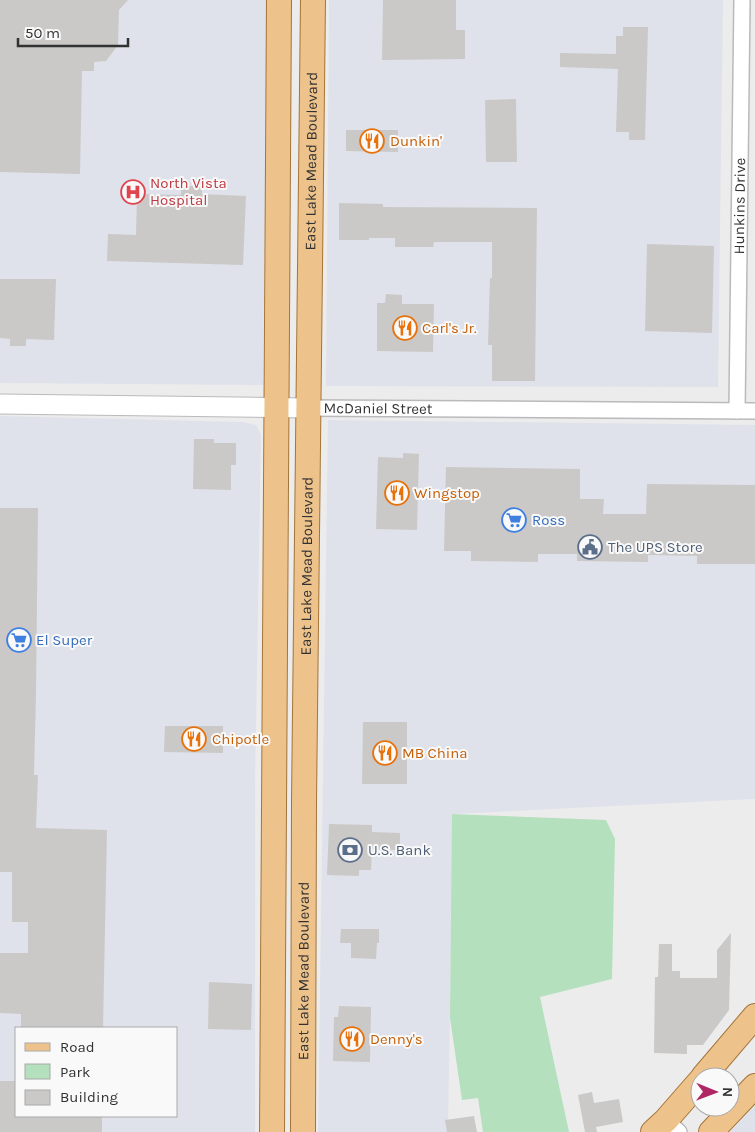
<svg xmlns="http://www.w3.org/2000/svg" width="755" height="1132" viewBox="0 0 755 1132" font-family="Karla,sans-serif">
	<rect width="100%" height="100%" fill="#ececed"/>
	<g fill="#dfe2ea" fill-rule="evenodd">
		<path d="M 0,0 L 267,0 L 263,385 L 0,383 Z"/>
		<path d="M 329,0 L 723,0 L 718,387 L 326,386 Z"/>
		<path d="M 0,416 L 243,422 L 256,425 L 261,435 L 255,783 L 255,1132 L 0,1132 ZM 16,1028 L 176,1028 L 176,1116 L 16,1116 Z"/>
		<path d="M 328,420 L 755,425 L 755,799 L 453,814 L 448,1132 L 318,1132 Z"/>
		<path d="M 755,1106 L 755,1132 L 730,1132 Z"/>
	</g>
	<path fill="#b4e0bd" d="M 452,814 L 606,820 L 615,839 L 612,979 L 540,997 L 569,1132 L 483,1132 L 478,1098 L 462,1100 L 450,1018 Z"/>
	<g fill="#cac9c8">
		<path d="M 0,0 L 128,0 L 119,10 L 118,45 L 106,61 L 94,62 L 94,71 L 82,71 L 80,174 L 0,172 Z"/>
		<path d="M 383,0 L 456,0 L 456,30 L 465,30 L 465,59 L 382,60 Z"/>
		<path d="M 623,27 L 648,27 L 645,140 L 629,140 L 629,132 L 616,132 L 618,69 L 560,67 L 560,53 L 616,54 L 616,36 L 623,36 Z"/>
		<path d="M 516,99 L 517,162 L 486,162 L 485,100 Z"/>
		<path d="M 346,130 L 398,130 L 398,152 L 346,151 Z"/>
		<path d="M 181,186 L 202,186 L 202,194 L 246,196 L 243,265 L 107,261 L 108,234 L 136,235 L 137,194 L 181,195 Z"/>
		<path d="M 339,203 L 383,204 L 383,207 L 537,208 L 535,381 L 492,381 L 492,345 L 488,345 L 490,278 L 492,278 L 492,242 L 434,242 L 433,247 L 395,247 L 395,238 L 369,238 L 369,240 L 339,240 Z"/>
		<path d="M 647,244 L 714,246 L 712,333 L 645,331 Z"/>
		<path d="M 0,279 L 56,279 L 54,340 L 26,339 L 26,346 L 10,346 L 10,339 L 0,338 Z"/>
		<path d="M 386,294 L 402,295 L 402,304 L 434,304 L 433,352 L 377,351 L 377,303 L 385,303 Z"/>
		<path d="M 194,439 L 214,439 L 214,443 L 236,443 L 236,465 L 231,465 L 231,490 L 193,489 Z"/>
		<path d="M 403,453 L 419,454 L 417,530 L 376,529 L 378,457 L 403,458 Z"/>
		<path d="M 446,467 L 580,469 L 580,499 L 604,499 L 603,514 L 646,514 L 647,484 L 755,485 L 755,564 L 697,564 L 697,556 L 648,555 L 648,562 L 577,561 L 577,554 L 538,554 L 538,562 L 471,561 L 471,551 L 444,551 Z"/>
		<path d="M 0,508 L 38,508 L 36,695 L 34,775 L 38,775 L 36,828 L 107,830 L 103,1028 L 21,1028 L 21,1014 L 0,1013 L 0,953 L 28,953 L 28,922 L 12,922 L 12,872 L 0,872 Z"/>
		<path d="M 363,722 L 407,722 L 407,784 L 362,784 Z"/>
		<path d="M 165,726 L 223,726 L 223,753 L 164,752 Z"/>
		<path d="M 329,824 L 372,825 L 372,832 L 400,833 L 400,850 L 372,849 L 371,870 L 359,870 L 359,876 L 327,875 Z"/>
		<path d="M 341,929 L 379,929 L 379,943 L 377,943 L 376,959 L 351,958 L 351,943 L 340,943 Z"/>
		<path d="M 731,933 L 729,1010 L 703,1045 L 687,1045 L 687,1054 L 654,1053 L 655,977 L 658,977 L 659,944 L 672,944 L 672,971 L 680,971 L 680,978 L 717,978 L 717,950 Z"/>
		<path d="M 209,982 L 252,984 L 251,1030 L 208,1029 Z"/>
		<path d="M 339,1006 L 371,1007 L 370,1062 L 333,1061 L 334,1017 L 338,1017 Z"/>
		<path d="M 0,1081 L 16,1081 L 16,1116 L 102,1116 L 102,1132 L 0,1132 Z"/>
		<path d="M 592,1092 L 594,1103 L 619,1099 L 623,1122 L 596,1127 L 597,1132 L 585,1132 L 578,1095 Z"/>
		<path d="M 474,1116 L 477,1132 L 447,1132 L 445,1120 Z"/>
	</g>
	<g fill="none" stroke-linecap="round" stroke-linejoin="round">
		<g stroke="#bababc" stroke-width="18">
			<g id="minor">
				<path id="s1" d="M 308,408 L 755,411"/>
				<path id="s2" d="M 737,411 L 742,0"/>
				<path d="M 666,1120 L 679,1132"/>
			</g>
		</g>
		<g stroke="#bababc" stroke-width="21">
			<path id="tertiary" d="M 0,404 L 308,408"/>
		</g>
		<g stroke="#a47539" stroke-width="26">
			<g id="primary">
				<path d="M 703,1077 L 755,1016"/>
				<path d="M 272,1132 L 279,0"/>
				<path id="s3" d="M 303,1132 L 304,802 L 313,0"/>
				<path d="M 653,1132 L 666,1120 L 700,1081"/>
				<path d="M 711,1132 L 755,1086"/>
			</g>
		</g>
		<use href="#minor" stroke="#fff" stroke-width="15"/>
		<use href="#tertiary" stroke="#fff" stroke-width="19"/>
		<use href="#primary" stroke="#eec28b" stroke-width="24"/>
	</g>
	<defs>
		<g id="restaurant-ring" transform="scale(1.25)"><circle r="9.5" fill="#f9f9fa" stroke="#e8710a" stroke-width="1.5"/><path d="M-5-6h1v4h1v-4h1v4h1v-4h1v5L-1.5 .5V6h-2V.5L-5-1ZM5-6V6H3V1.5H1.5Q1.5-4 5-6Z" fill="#e8710a"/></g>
		<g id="hospital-ring" transform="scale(1.25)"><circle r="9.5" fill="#f9f9fa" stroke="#e0444e" stroke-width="1.5"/><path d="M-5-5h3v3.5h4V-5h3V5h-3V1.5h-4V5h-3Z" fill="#e0444e"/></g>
		<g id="supermarket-ring" transform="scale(1.25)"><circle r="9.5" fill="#f9f9fa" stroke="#3f7fe0" stroke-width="1.5"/><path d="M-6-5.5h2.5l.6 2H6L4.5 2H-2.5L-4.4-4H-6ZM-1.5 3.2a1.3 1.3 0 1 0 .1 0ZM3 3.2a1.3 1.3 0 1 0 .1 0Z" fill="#3f7fe0"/></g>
		<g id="civic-ring" transform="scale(1.25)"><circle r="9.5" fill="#f9f9fa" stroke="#5c6f8a" stroke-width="1.5"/><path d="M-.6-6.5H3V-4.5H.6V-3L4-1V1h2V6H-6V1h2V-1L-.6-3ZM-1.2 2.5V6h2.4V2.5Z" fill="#5c6f8a"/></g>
		<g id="bank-ring" transform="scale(1.25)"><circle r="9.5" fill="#f9f9fa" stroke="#5c6f8a" stroke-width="1.5"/><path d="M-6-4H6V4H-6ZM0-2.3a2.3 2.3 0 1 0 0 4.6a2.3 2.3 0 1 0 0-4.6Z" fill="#5c6f8a"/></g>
	</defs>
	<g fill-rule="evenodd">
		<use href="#restaurant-ring" x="372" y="141"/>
		<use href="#hospital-ring" x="133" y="192"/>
		<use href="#restaurant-ring" x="405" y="328"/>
		<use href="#restaurant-ring" x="397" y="493"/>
		<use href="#supermarket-ring" x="514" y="520"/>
		<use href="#civic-ring" x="590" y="547"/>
		<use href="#supermarket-ring" x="19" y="640"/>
		<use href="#restaurant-ring" x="194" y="739"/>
		<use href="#restaurant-ring" x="385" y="753"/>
		<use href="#bank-ring" x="350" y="850"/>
		<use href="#restaurant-ring" x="352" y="1039"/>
	</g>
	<g text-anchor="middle" stroke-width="4" stroke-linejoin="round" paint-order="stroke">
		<g font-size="15" fill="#c56008" stroke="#f9f9fa" text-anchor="start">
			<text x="390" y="146">Dunkin'</text>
			<text x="422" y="333">Carl's Jr.</text>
			<text x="414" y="498">Wingstop</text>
			<text x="212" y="744">Chipotle</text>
			<text x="402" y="758">MB China</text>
			<text x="370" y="1044">Denny's</text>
		</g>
		<g font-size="15" fill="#323232" stroke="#f9f9fa">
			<text dy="5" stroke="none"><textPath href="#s3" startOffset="971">East Lake Mead Boulevard</textPath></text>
			<text dy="5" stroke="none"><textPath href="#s2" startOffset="205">Hunkins Drive</textPath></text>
			<text dy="5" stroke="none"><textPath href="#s1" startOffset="70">McDaniel Street</textPath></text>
			<text dy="5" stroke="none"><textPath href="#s3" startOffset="566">East Lake Mead Boulevard</textPath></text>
			<text dy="5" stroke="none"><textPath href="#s3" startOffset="161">East Lake Mead Boulevard</textPath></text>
		</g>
		<g font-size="15" fill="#be3a42" stroke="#f9f9fa" text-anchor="start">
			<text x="150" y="188">North Vista<tspan x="150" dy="17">Hospital</tspan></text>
		</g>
		<g font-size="15" fill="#366cbe" stroke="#f9f9fa" text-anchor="start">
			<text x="532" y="525">Ross</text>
			<text x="36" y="645">El Super</text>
		</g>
		<g font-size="15" fill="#4e5e75" stroke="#f9f9fa" text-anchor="start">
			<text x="608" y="552">The UPS Store</text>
			<text x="368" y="855">U.S. Bank</text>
		</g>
	</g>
	<rect x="15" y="1027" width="162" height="90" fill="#f9f9fa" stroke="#a9a9aa"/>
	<rect x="25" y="1043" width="25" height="8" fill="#eec28b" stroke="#a9a9aa"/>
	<text x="60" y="1052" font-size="15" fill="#323232">Road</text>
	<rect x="25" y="1064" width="25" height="15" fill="#b4e0bd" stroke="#a9a9aa"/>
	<text x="60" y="1077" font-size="15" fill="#323232">Park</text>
	<rect x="25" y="1090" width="25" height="15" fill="#cac9c8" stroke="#a9a9aa"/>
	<text x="60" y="1102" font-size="15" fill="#323232">Building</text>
	<g transform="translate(715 1092) rotate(91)"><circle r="24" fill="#f9f9fa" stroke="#a9a9aa"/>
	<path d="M0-4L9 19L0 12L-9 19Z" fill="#b02563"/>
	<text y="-8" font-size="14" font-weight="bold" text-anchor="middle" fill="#323232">N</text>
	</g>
	<path d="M18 38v8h110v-8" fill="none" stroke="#323232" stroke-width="2.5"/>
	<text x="25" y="38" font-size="15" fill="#323232" stroke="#f9f9fa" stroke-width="4" paint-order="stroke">50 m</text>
</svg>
